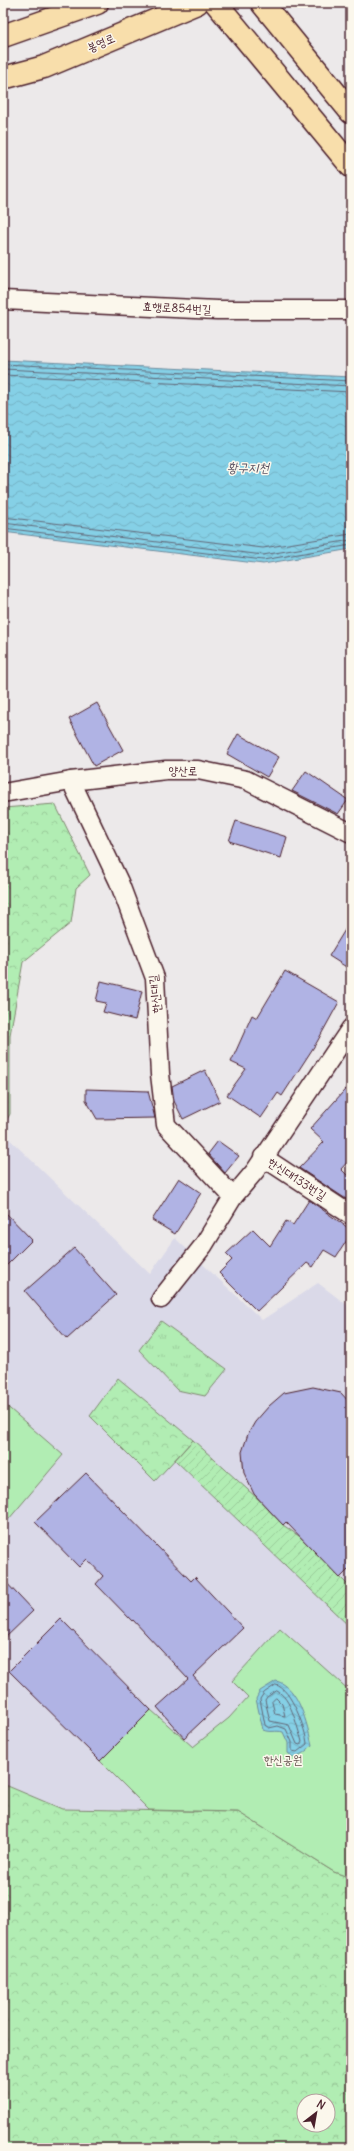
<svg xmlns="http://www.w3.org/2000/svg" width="354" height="2151" viewBox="0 0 354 2151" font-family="Delius,'Poor Story',sans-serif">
	<defs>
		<pattern id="grass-tufts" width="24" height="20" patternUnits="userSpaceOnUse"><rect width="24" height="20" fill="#b1edb3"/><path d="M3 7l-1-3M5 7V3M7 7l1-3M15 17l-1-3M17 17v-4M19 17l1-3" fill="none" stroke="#9acb9a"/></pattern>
		<pattern id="forest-crowns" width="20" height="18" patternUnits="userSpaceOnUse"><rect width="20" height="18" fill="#b1edb3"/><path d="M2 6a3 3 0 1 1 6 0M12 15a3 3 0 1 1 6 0" fill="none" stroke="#9acb9a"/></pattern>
		<pattern id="garden-furrows" width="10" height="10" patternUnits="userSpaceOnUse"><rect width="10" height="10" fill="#b1edb3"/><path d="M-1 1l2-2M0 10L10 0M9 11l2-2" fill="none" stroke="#9acb9a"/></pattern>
		<pattern id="water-waves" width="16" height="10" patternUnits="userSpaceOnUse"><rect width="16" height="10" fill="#85d0e6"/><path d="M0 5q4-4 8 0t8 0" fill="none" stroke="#74b2c5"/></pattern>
	</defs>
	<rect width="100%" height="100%" fill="#ece9ea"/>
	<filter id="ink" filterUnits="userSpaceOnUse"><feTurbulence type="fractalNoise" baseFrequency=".025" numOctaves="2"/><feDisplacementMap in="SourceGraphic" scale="8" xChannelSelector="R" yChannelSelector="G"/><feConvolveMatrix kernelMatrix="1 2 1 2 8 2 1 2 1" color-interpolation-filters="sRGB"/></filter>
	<g filter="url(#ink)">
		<path fill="#dad9e8" d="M 3,1133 L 150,1274 L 175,1238 L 262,1320 L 318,1283 L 351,1308 L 351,1878 L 334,1872 L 238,1812 L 62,1809 L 3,1784 Z"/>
		<path fill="url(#grass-tufts)" stroke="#7e866f" d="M 161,1321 L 227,1369 L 205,1396 L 177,1390 L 139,1350 Z"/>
		<g fill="url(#forest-crowns)" stroke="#7e866f" fill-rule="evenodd">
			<path d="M 55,804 L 90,875 L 76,888 L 71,923 L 23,962 L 10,1035 L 10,1114 L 3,1127 L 3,808 Z"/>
			<path d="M 118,1378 L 193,1440 L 155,1481 L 90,1416 Z"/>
			<path d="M 3,1784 L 62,1809 L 238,1812 L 334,1872 L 351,1878 L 351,2148 L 3,2148 ZM 304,2101 L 328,2101 L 328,2125 L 304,2125 Z"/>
		</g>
		<g fill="#b1edb3" stroke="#7e866f">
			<path d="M 3,1403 L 63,1455 L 3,1526 Z"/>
			<path d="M 280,1628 L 351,1692 L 351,1878 L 334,1872 L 238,1812 L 149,1810 L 100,1761 L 151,1710 L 193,1747 L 229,1718 L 248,1697 L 232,1681 Z"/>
		</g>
		<path fill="url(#garden-furrows)" stroke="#7e866f" d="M 193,1440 L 258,1499 L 283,1525 L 299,1536 L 351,1588 L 351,1628 L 175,1460 Z"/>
		<g fill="url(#water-waves)" stroke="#6d899b">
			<path d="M 3,360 L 351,377 L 351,549 L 263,564 L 3,532 Z"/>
			<path d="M 276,1681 C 299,1686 307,1725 312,1745 C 306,1752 301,1755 293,1757 L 288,1753 L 288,1743 L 283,1732 C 276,1730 270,1733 263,1730 L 256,1699 L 260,1691 Z"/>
		</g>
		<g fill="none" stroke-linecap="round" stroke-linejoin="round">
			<g stroke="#626676" stroke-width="1">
				<path d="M 3,364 L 351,381"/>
				<path d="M 3,369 L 351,386"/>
				<path d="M 3,375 L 351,392"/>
				<path d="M 3,517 L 263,548 L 351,534"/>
				<path d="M 3,523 L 263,555 L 351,540"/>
				<path d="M 3,528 L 263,560 L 351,545"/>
				<path d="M 276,1685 C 291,1688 306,1730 307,1744 L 297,1752 L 292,1751 L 292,1742 L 286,1729 L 278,1726 L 269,1728 L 265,1725 L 260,1699 L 264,1693 Z"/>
				<path d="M 277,1691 C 291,1698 296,1724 301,1738 L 302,1742 L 300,1745 L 297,1744 L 289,1725 L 270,1721 L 265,1700 L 267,1697 Z"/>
				<path d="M 276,1698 L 282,1704 L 285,1716 L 275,1714 L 272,1702 Z"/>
			</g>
		</g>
		<g fill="#b0b3e4" stroke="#4a1f2b">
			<path d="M 97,703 L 123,750 L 94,766 L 69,719 Z"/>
			<path d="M 238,734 L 279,757 L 267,777 L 227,754 Z"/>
			<path d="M 306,771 L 348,800 L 338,814 L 292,791 Z"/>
			<path d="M 236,821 L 287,837 L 281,858 L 229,841 Z"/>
			<path d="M 351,920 L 351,970 L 329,956 Z"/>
			<path d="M 285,971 L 339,1002 L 317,1042 L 282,1096 L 278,1093 L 261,1118 L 227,1095 L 246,1069 L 231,1062 L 252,1015 L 257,1018 Z"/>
			<path d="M 101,981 L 142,991 L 135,1020 L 103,1012 L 106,1003 L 96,1001 Z"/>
			<path d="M 205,1070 L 220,1101 L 183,1119 L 174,1101 L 172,1086 Z"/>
			<path d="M 351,1083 L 351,1158 L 341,1169 L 351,1179 L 351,1193 L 346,1199 L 299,1168 L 324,1142 L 310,1129 Z"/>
			<path d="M 86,1089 L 148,1091 L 155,1118 L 97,1119 L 86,1100 Z"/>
			<path d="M 218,1141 L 239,1156 L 225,1173 L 208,1154 Z"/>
			<path d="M 179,1178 L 201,1193 L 175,1234 L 152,1220 Z"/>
			<path d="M 309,1200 L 351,1230 L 351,1234 L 336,1257 L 324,1250 L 313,1267 L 307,1263 L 257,1311 L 219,1273 L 232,1260 L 226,1254 L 253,1229 L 270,1246 L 286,1221 L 293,1225 Z"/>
			<path d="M 3,1210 L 32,1240 L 3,1269 Z"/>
			<path d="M 74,1248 L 116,1295 L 67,1339 L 25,1291 Z"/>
			<path d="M 313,1387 L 341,1393 L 351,1404 L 351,1567 L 340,1578 L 286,1522 L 283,1525 L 254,1494 L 244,1473 L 242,1452 L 248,1434 L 255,1422 L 269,1406 L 284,1393 Z"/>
			<path d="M 86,1473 L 191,1581 L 195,1577 L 243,1628 L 193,1676 L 219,1705 L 184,1738 L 157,1707 L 188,1679 L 133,1620 L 132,1621 L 96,1584 L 103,1576 L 87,1559 L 79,1567 L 35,1522 Z"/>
			<path d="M 3,1579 L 33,1611 L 3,1640 Z"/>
			<path d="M 61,1619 L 151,1710 L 100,1761 L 9,1671 Z"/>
		</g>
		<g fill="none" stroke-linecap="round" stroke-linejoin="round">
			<g stroke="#4a1f2b" stroke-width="21">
				<g id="minor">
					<path d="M 3,300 L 217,310 L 351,310"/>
					<path d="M 71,781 L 119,882 L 155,978 L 160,1074 L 166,1125 L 233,1197"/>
					<path d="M 3,793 L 71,781 L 166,770 L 198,770 L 246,780 L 351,833"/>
					<path d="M 263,1157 L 351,1215"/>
					<path d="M 161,1299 L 203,1246 L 233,1197 L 255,1171 L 351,1028"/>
				</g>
			</g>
			<g stroke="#4a1f2b" stroke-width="25">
				<g id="major">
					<path d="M 216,3 L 351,166"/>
					<path d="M 262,3 L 351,112"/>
				</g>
			</g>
			<g stroke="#4a1f2b" stroke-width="25">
				<g id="highway">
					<path d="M 3,36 L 97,3"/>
					<path d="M 3,78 L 44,67 L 197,3"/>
				</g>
			</g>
			<use href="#minor" stroke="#fbf7ec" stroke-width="18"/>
			<use href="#major" stroke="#f8deab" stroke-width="22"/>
			<use href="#highway" stroke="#f8deab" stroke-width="22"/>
		</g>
	</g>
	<g text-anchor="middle" stroke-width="3" stroke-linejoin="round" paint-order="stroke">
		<g font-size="12" fill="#4a1f2b" stroke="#fbf7ec">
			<text transform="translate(101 43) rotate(-23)" y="4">봉영로</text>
			<text transform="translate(177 308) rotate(3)" y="4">효행로854번길</text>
			<text transform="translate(183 771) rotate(1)" y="4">양산로</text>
			<text transform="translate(155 994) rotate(-96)" y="4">한신대길</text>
			<text transform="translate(297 1179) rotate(33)" y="4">한신대133번길</text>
		</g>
		<g font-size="12" fill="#64524d" stroke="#fbf7ec">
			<text x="283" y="1764">한신공원</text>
		</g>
		<g font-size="13" font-style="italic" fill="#5c5463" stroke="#fbf7ec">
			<text x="248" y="472">황구지천</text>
		</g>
	</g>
	<rect width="354" height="2151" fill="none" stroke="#fbf7ec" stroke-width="16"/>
	<rect x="8" y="8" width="338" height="2135" fill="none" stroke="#4a1f2b" stroke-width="1.5" filter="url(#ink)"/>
	<g transform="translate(316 2113) rotate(31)"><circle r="19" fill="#fbf7ec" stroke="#b4a19f"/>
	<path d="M0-3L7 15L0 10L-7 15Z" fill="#4a1f2b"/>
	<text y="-6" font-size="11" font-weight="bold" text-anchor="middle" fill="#4a1f2b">N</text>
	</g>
</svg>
